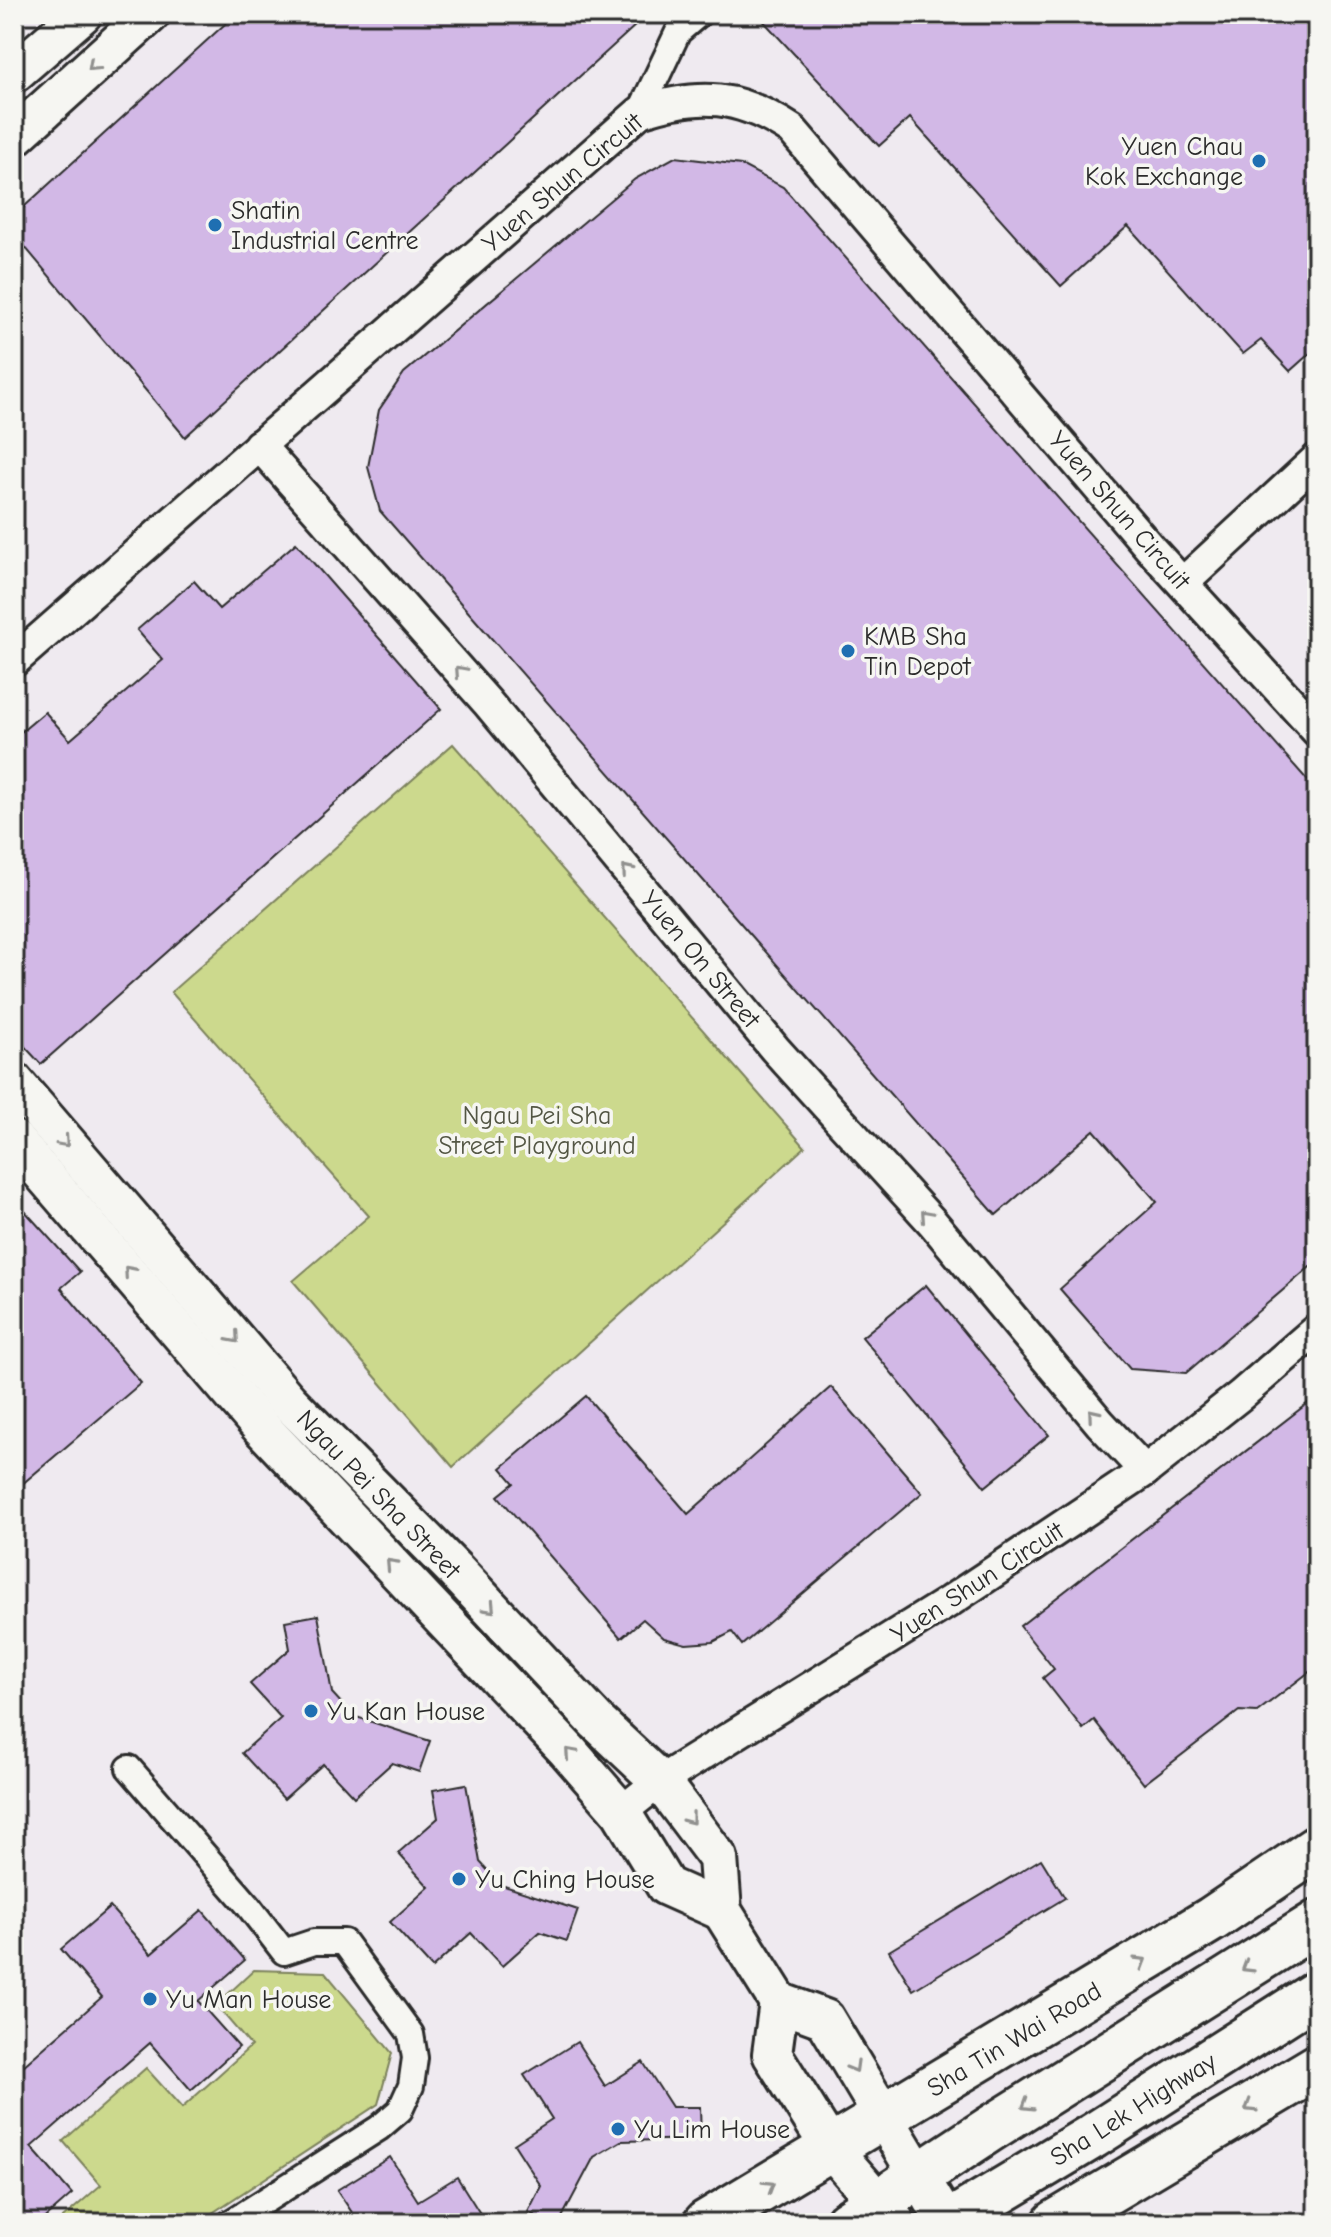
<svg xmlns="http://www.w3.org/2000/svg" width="1331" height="2237" viewBox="0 0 1331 2237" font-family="'Comic Neue',sans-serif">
	<rect width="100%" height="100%" fill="#efeaf0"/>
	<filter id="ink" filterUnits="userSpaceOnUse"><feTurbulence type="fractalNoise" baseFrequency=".0125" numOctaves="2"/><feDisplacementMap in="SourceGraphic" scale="16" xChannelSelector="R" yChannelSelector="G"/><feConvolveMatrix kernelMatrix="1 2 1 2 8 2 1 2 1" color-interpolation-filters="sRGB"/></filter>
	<g filter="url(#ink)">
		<g fill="#ccd98d" stroke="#7c825c" stroke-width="2">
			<path d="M 453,744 L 805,1147 L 453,1467 L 293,1281 L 369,1216 L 171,992 Z"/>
			<path d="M 254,1970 L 325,1972 L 392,2053 L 378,2104 L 197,2223 L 57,2223 L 101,2185 L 63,2141 L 146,2068 L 182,2108 L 251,2046 L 216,2005 Z"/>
		</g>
		<g fill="#d2b8e6" stroke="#2b2b2b" stroke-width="2">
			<path d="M 236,14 L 648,14 L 185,437 L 14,234 L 14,216 Z"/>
			<path d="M 757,14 L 1317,14 L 1317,347 L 1290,371 L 1261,340 L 1243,354 L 1128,226 L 1061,286 L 910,118 L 879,146 Z"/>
			<path d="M 675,157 L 741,165 L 783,187 L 1317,791 L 1317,1261 L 1186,1373 L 1130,1369 L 1060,1289 L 1157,1202 L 1094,1130 L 996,1215 L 380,511 L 368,467 L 379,410 L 404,373 L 635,179 Z"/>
			<path d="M 296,543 L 441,709 L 41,1064 L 14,1035 L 14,738 L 45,712 L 70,740 L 163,660 L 137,630 L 194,581 L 219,609 Z"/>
			<path d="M 14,1199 L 80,1272 L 61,1288 L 141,1383 L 14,1491 Z"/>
			<path d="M 926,1285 L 1049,1435 L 985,1487 L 862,1337 Z"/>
			<path d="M 831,1387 L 922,1493 L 742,1645 L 732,1632 L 713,1642 L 686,1644 L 664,1638 L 643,1619 L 621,1638 L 498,1496 L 514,1483 L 501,1468 L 586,1396 L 688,1514 Z"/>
			<path d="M 1317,1396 L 1317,1666 L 1257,1712 L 1239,1711 L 1144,1784 L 1094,1720 L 1083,1729 L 1043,1678 L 1054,1669 L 1020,1626 Z"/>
			<path d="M 318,1615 L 332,1693 L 353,1716 L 430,1741 L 419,1772 L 392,1763 L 354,1797 L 323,1764 L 284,1799 L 242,1753 L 281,1718 L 250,1684 L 290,1649 L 285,1621 Z"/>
			<path d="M 466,1784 L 480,1862 L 501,1885 L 578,1910 L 567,1941 L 540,1932 L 502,1966 L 471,1933 L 432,1968 L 390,1922 L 429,1887 L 398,1853 L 438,1818 L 433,1790 Z"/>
			<path d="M 1041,1859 L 1065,1898 L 913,1990 L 889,1951 Z"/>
			<path d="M 110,1907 L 151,1954 L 202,1910 L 245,1960 L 198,2001 L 239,2047 L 191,2090 L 150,2043 L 31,2147 L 72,2194 L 39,2223 L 14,2223 L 14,2074 L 102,1997 L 61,1949 Z"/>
			<path d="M 577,2042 L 605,2086 L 643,2062 L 672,2107 L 700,2107 L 701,2139 L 621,2141 L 594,2157 L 559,2223 L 549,2223 L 528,2212 L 541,2186 L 514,2144 L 552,2119 L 524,2075 Z"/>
			<path d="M 390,2157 L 418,2201 L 457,2177 L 486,2223 L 359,2223 L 337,2190 Z"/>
		</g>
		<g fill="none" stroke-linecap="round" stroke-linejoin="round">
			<g stroke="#2b2b2b" stroke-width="30">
				<g id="pedestrian">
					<path d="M 640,112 L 678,32 L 699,14"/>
					<path d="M 129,1768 L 247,1904 L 284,1952 L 314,1942 L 344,1942 L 411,2034 L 415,2058 L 411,2086 L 400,2110 L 379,2128 L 230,2223"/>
				</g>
			</g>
			<g stroke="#2b2b2b" stroke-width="36">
				<g id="minor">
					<path d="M 259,445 L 487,702 L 775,1049 L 933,1223 L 1100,1423 L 1145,1471"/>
					<path d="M 1183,583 L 1317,459"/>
					<path d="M 14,661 L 640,112 C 700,92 739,95 792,130 L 1150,548 L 1317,731"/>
					<path d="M 621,1812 L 660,1781 L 950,1601 L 1145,1471 L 1241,1395 L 1317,1329"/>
				</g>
			</g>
			<g stroke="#2b2b2b" stroke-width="44">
				<g id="tertiary">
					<path d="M 14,73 L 82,14"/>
					<path d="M 14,137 L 150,14"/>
					<path d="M 14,1082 L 288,1401 L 454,1569 L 597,1722 L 660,1781 L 718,1858 L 722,1911 L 779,2002 L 825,2019 L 947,2223"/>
					<path d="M 14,1140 L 262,1428 L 567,1750 L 621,1812 L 666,1886 L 722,1911"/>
					<path d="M 779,2002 L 772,2054 L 830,2147 L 896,2223"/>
				</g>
			</g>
			<g stroke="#2b2b2b" stroke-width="50">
				<g id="primary">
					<path d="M 706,2223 L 1212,1919 L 1317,1848"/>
					<path d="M 847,2223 L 990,2129 L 1317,1923"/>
				</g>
			</g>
			<g stroke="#2b2b2b" stroke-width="50">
				<g id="motorway">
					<path d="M 948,2223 L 1093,2136 L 1317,1993"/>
					<path d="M 1055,2223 L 1317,2067"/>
				</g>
			</g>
			<use href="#pedestrian" stroke="#f6f6f2" stroke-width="24"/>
			<use href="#minor" stroke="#f6f6f2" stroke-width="30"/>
			<use href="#tertiary" stroke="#f6f6f2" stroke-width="38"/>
			<use href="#primary" stroke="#f6f6f2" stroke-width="44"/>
			<use href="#motorway" stroke="#f6f6f2" stroke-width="44"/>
		</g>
		<defs><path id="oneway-chevron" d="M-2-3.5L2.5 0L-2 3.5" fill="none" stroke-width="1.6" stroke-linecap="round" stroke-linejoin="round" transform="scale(2)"/></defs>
		<g stroke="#90908e">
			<use href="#oneway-chevron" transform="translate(93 66) rotate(138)"/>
			<use href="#oneway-chevron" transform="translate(460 671) rotate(-132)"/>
			<use href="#oneway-chevron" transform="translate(627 870) rotate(-130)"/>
			<use href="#oneway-chevron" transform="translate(64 1142) rotate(48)"/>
			<use href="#oneway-chevron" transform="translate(926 1215) rotate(-132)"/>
			<use href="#oneway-chevron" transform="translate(129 1271) rotate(-131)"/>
			<use href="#oneway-chevron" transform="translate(234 1338) rotate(49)"/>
			<use href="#oneway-chevron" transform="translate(1093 1414) rotate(-130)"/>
			<use href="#oneway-chevron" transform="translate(391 1564) rotate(-133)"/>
			<use href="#oneway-chevron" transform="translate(490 1608) rotate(47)"/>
			<use href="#oneway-chevron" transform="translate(570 1753) rotate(-132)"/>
			<use href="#oneway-chevron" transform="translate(690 1819) rotate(52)"/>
			<use href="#oneway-chevron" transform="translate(1141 1962) rotate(-31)"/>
			<use href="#oneway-chevron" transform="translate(1247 1967) rotate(148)"/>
			<use href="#oneway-chevron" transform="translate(854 2067) rotate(60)"/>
			<use href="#oneway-chevron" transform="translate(1027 2105) rotate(148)"/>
			<use href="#oneway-chevron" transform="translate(1250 2107) rotate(149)"/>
			<use href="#oneway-chevron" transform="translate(769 2186) rotate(-32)"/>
		</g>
	</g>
	<g fill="#1f6fb2" stroke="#f6f6f2" stroke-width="3">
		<circle cx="1259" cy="161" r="8"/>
		<circle cx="215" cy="225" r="8"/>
		<circle cx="848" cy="651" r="8"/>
		<circle cx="311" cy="1711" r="8"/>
		<circle cx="459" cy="1879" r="8"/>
		<circle cx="150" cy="1999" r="8"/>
		<circle cx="618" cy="2129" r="8"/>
	</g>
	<g text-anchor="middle" stroke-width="7" stroke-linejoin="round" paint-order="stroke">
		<g font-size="26" fill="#2b2b2b" stroke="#f6f6f2" text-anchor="start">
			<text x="1243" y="155" text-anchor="end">Yuen Chau<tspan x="1243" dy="30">Kok Exchange</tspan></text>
			<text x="231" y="219">Shatin<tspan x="231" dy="30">Industrial Centre</tspan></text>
			<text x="864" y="645">KMB Sha<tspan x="864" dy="30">Tin Depot</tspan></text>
			<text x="327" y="1720">Yu Kan House</text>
			<text x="475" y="1888">Yu Ching House</text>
			<text x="166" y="2008">Yu Man House</text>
			<text x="634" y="2138">Yu Lim House</text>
		</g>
		<g font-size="26" fill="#2b2b2b" stroke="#f6f6f2">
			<text transform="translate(562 182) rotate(-40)" y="9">Yuen Shun Circuit</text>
			<text transform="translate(1120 510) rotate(49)" y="9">Yuen Shun Circuit</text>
			<text transform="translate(701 959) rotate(50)" y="9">Yuen On Street</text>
			<text transform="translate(379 1494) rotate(46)" y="9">Ngau Pei Sha Street</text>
			<text transform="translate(977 1582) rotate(-33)" y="9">Yuen Shun Circuit</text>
			<text transform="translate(1014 2039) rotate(-31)" y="9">Sha Tin Wai Road</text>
			<text transform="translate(1133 2109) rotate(-32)" y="9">Sha Lek Highway</text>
		</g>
		<g font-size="26" fill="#535644" stroke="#f6f6f2">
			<text x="537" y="1124">Ngau Pei Sha<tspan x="537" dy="30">Street Playground</tspan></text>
		</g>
	</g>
	<rect width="1331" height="2237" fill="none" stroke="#f6f6f2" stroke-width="48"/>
	<rect x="24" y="24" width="1283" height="2189" fill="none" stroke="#2b2b2b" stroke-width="3" filter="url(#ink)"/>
</svg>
